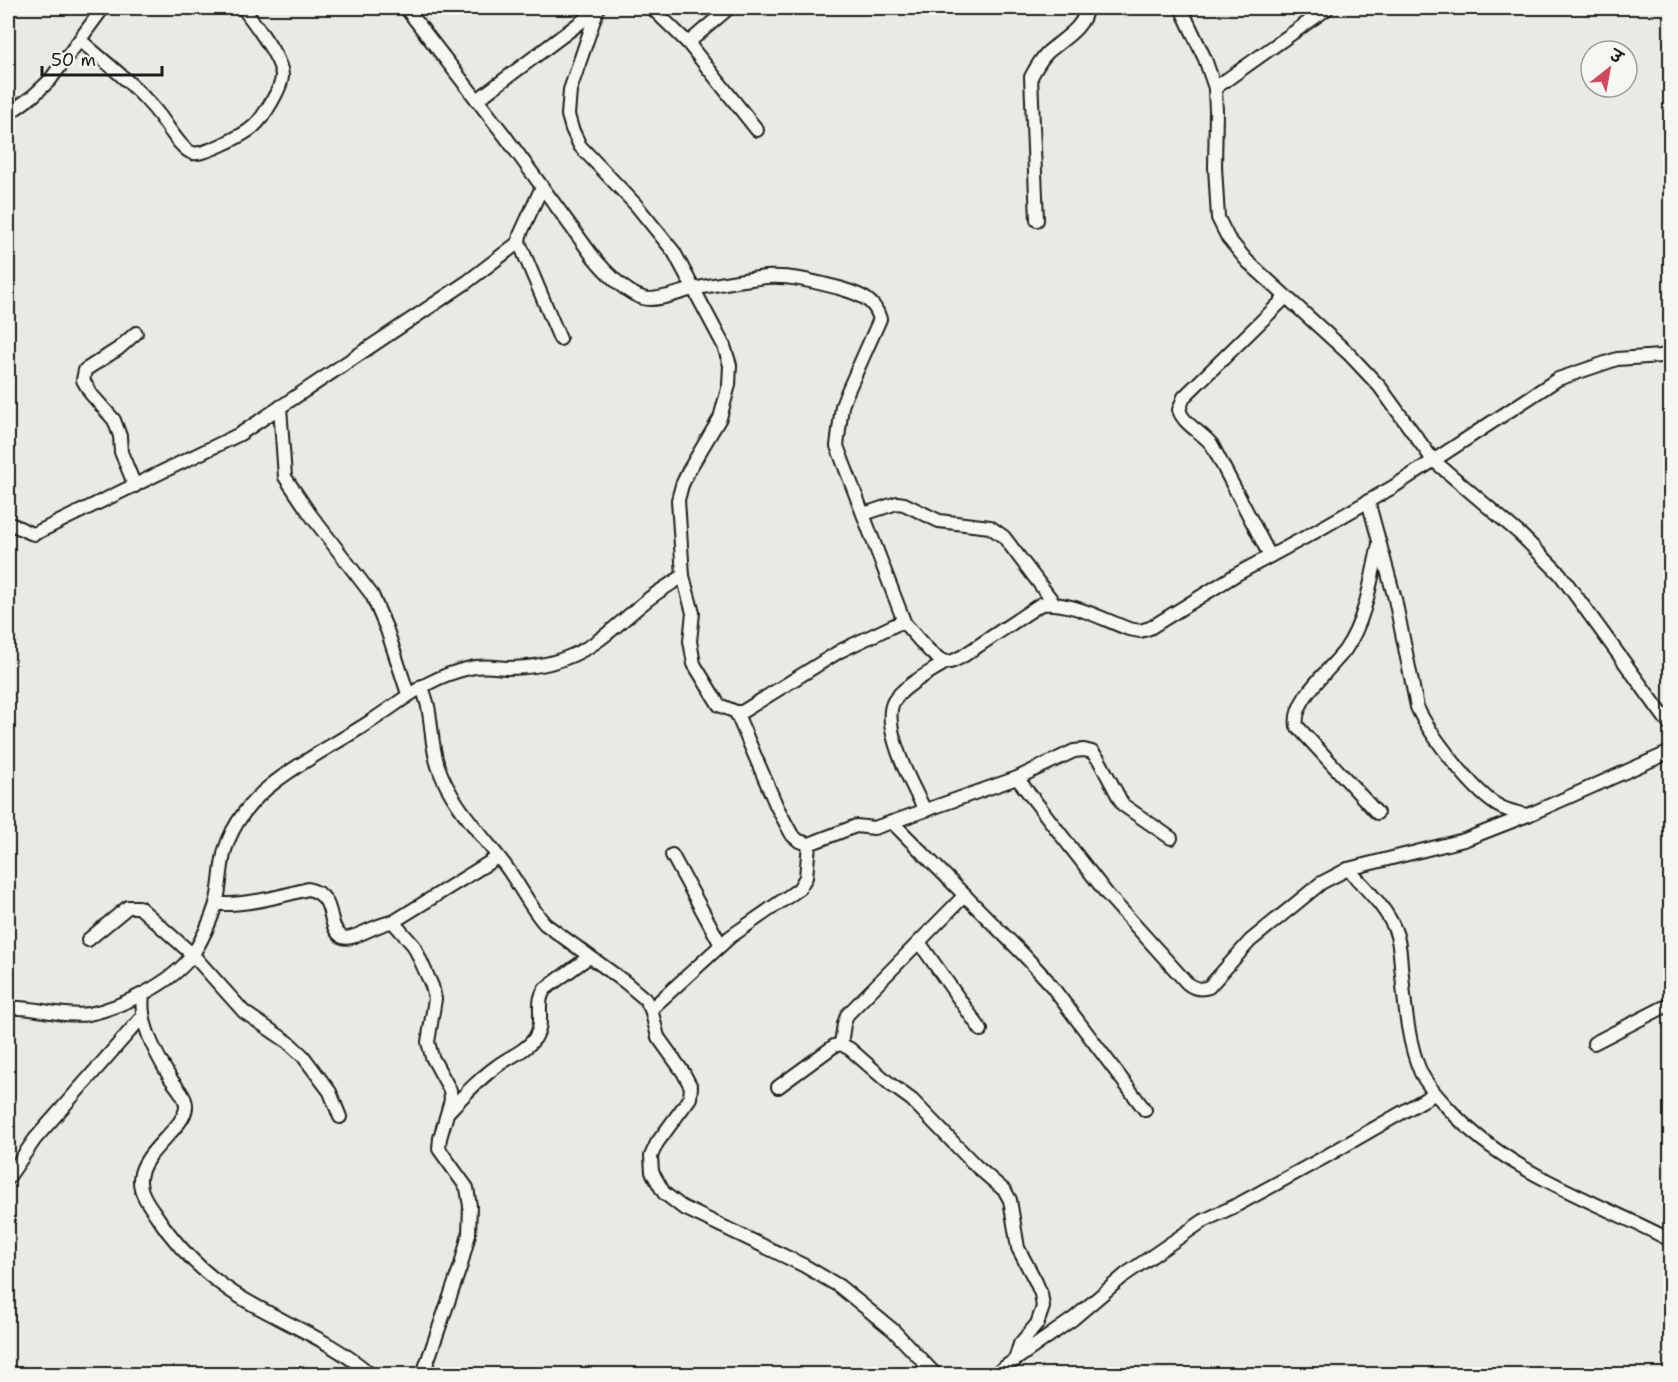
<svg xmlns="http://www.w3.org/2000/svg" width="1678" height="1382" viewBox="0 0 1678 1382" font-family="'Shantell Sans','Playpen Sans Deva',sans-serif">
	<rect width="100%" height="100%" fill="#e9e9e5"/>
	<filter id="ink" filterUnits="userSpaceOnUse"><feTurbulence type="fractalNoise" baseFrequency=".0167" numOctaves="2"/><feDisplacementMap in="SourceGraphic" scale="12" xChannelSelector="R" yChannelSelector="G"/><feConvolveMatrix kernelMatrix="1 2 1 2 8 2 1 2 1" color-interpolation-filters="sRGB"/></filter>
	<g filter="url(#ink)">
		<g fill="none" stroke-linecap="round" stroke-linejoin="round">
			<g stroke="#1c1c1c" stroke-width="16">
				<g id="minor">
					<path d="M 406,8 L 505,136 L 594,258 C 605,271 626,293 643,298 C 655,302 681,292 693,289 C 717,284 742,280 766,277 C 790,275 815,282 839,288 C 858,294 874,298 880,319 L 847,393 L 842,406 L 837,446 L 905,624"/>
					<path d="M 598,8 L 570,90 L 568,115 L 572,129 L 580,146 L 636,205 L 674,252 L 724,346 L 730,365 L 729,385 L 720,418 L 689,470 L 682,485 L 678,500 L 683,576 L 693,613 L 690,641 L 694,664 L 719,705 L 736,712 L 742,712 L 840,651 L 899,623 L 905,624 C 915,634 935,663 950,662 C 954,661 959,658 963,656 L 1041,604 C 1071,601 1102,619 1129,629 L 1140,631 L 1150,628 L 1237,574 L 1313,533 L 1393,487 L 1558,379 L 1617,359 L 1661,356 L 1670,353"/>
					<path d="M 652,8 L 688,43 L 757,130"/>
					<path d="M 1181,8 L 1205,59 L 1215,88 L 1216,111 L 1215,167 L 1218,218 L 1228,238 L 1247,261 L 1349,354 L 1380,387 L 1433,460 L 1520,534 L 1560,574 L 1670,725"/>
					<path d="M 80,40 C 107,64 138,87 160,116 C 167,125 182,151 193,153 C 203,156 246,134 254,126 C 263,118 283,86 282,75 C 281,57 254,23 243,8"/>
					<path d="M 688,43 L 729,8"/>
					<path d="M 1215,88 L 1328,8"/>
					<path d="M 477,100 L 597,10"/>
					<path d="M 8,114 L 33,96 L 50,80 L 103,8"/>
					<path d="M 542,187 L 520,235 L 519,242 L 560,339"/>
					<path d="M 1037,220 L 1031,77 C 1036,68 1040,60 1047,53 C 1061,40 1085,28 1086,8"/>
					<path d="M 280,407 L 285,477 L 310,514 L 372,595 L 387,630 L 408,694"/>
					<path d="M 135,486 L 121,452 L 120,436 L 114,420 L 91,394 L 83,380 L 85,370 L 118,349 L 136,333"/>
					<path d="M 1368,501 L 1395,599 L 1417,707 C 1428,732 1473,791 1497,805 C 1506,811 1518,813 1528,815"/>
					<path d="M 864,514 L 897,503 L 904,504 L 939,521 L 990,527 L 1004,537 L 1054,603"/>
					<path d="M 8,524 C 18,525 24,532 34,534 L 240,434 L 467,282 L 519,242"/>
					<path d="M 1270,556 L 1212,445 C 1202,432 1184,425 1179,410 L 1184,397 L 1286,297"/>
					<path d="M 422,686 C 424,694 428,703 429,712 C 432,730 432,748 438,766 C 451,805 483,835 507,868 C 520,886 530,907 545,924 L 625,982 L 645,999 L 651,1009 L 658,1037 L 683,1072 L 691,1087 L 690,1098 L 657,1143 L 651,1156 L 652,1172 L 664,1193 L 682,1207 L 803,1265 L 839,1286 L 893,1330 L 935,1374"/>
					<path d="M 736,712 L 777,807 L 792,835 L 799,841 L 809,844 L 856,826 L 874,828 L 892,822 L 1017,778 L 1074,751 L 1084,750 L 1092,752 L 1099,760 L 1123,805 L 1171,838"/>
					<path d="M 1017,778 L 1107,894 L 1187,983 C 1194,989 1200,990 1209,987 L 1250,941 L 1321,883 L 1348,869 L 1464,840 L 1528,815 L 1670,752"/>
					<path d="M 925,810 C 913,788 880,725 894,701 C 903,686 931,672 946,662"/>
					<path d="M 1377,813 L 1297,726 C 1292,700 1330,670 1345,650 C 1366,620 1371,579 1379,544"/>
					<path d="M 892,822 L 1023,954 L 1047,980 L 1145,1110"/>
					<path d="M 672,855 L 721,945"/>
					<path d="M 1348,869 C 1365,888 1386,907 1395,930 C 1401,944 1400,961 1402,975 C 1405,1007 1408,1044 1421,1073 C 1428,1087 1439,1098 1449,1109 C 1508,1174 1594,1200 1670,1240"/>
					<path d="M 216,904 C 248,905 277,897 308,889 C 338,896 325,924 341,936 C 350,944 378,922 393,922 L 414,946 L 432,986 L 435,999 L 428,1042 L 432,1057 L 450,1090 L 451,1100 L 440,1138 L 439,1149 L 467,1188 L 470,1206 L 469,1234 L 461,1265 L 423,1374"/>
					<path d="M 393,922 L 498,857"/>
					<path d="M 88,940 L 128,907 L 139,907 L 193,955 L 244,1012 L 288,1042 L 303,1056 L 330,1092 L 340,1117"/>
					<path d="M 919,942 L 981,1030"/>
					<path d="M 143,995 C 139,1023 155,1052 169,1076 C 174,1085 187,1096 186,1107 C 185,1128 142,1151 140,1179 C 139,1192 149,1205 156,1215 C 179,1250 209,1279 245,1300 C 286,1324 334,1342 370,1374"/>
					<path d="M 8,1008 C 34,1006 64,1018 89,1014 C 122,1007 173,983 193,954 C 202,940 211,920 216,904 C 221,887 220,868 225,850 C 233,823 252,799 275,782 C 305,759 339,742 371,721 C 405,699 428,677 470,668 C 482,665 494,667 506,668 C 528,668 553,664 573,655 C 601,643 622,620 646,601 C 657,592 671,584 683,576"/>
					<path d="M 651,1009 L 730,937 L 799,889 L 806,877 L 809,844"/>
					<path d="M 1594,1043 L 1670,1004"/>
					<path d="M 841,1044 L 844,1024 L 847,1015 L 965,895"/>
					<path d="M 778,1087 L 834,1046 L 841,1044 L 850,1049 L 890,1084 L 912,1100 L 976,1166 L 1005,1191 L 1010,1200 L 1018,1248 L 1036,1282 L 1041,1294 L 1043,1307 L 1037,1324 L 1020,1344 L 1015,1360"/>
					<path d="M 449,1111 C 464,1095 479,1079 497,1066 C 510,1056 525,1052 535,1038 C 546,1020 534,1004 545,989 L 589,957"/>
					<path d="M 8,1178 L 35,1139 L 143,1016"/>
					<path d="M 995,1374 L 1073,1319 L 1126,1274 L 1203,1221 L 1237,1205 L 1323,1158 L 1434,1094"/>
				</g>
			</g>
			<use href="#minor" stroke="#f6f6f2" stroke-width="12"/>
		</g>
	</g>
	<rect width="1678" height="1382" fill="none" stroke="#f6f6f2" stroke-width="30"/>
	<rect x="15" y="15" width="1648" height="1352" fill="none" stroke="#1c1c1c" stroke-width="2" filter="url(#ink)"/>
	<g transform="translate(1609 69) rotate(31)"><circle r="28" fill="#f6f6f2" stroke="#9f9f9c" stroke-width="1.5"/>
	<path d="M0-4.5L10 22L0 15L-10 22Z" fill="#d1495b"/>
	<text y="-9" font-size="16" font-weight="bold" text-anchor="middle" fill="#1c1c1c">उ</text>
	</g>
	<path d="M42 66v9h120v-9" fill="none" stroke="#1c1c1c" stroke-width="3"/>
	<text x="51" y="66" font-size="18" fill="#1c1c1c" stroke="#f6f6f2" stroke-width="4.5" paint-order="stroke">50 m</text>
</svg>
